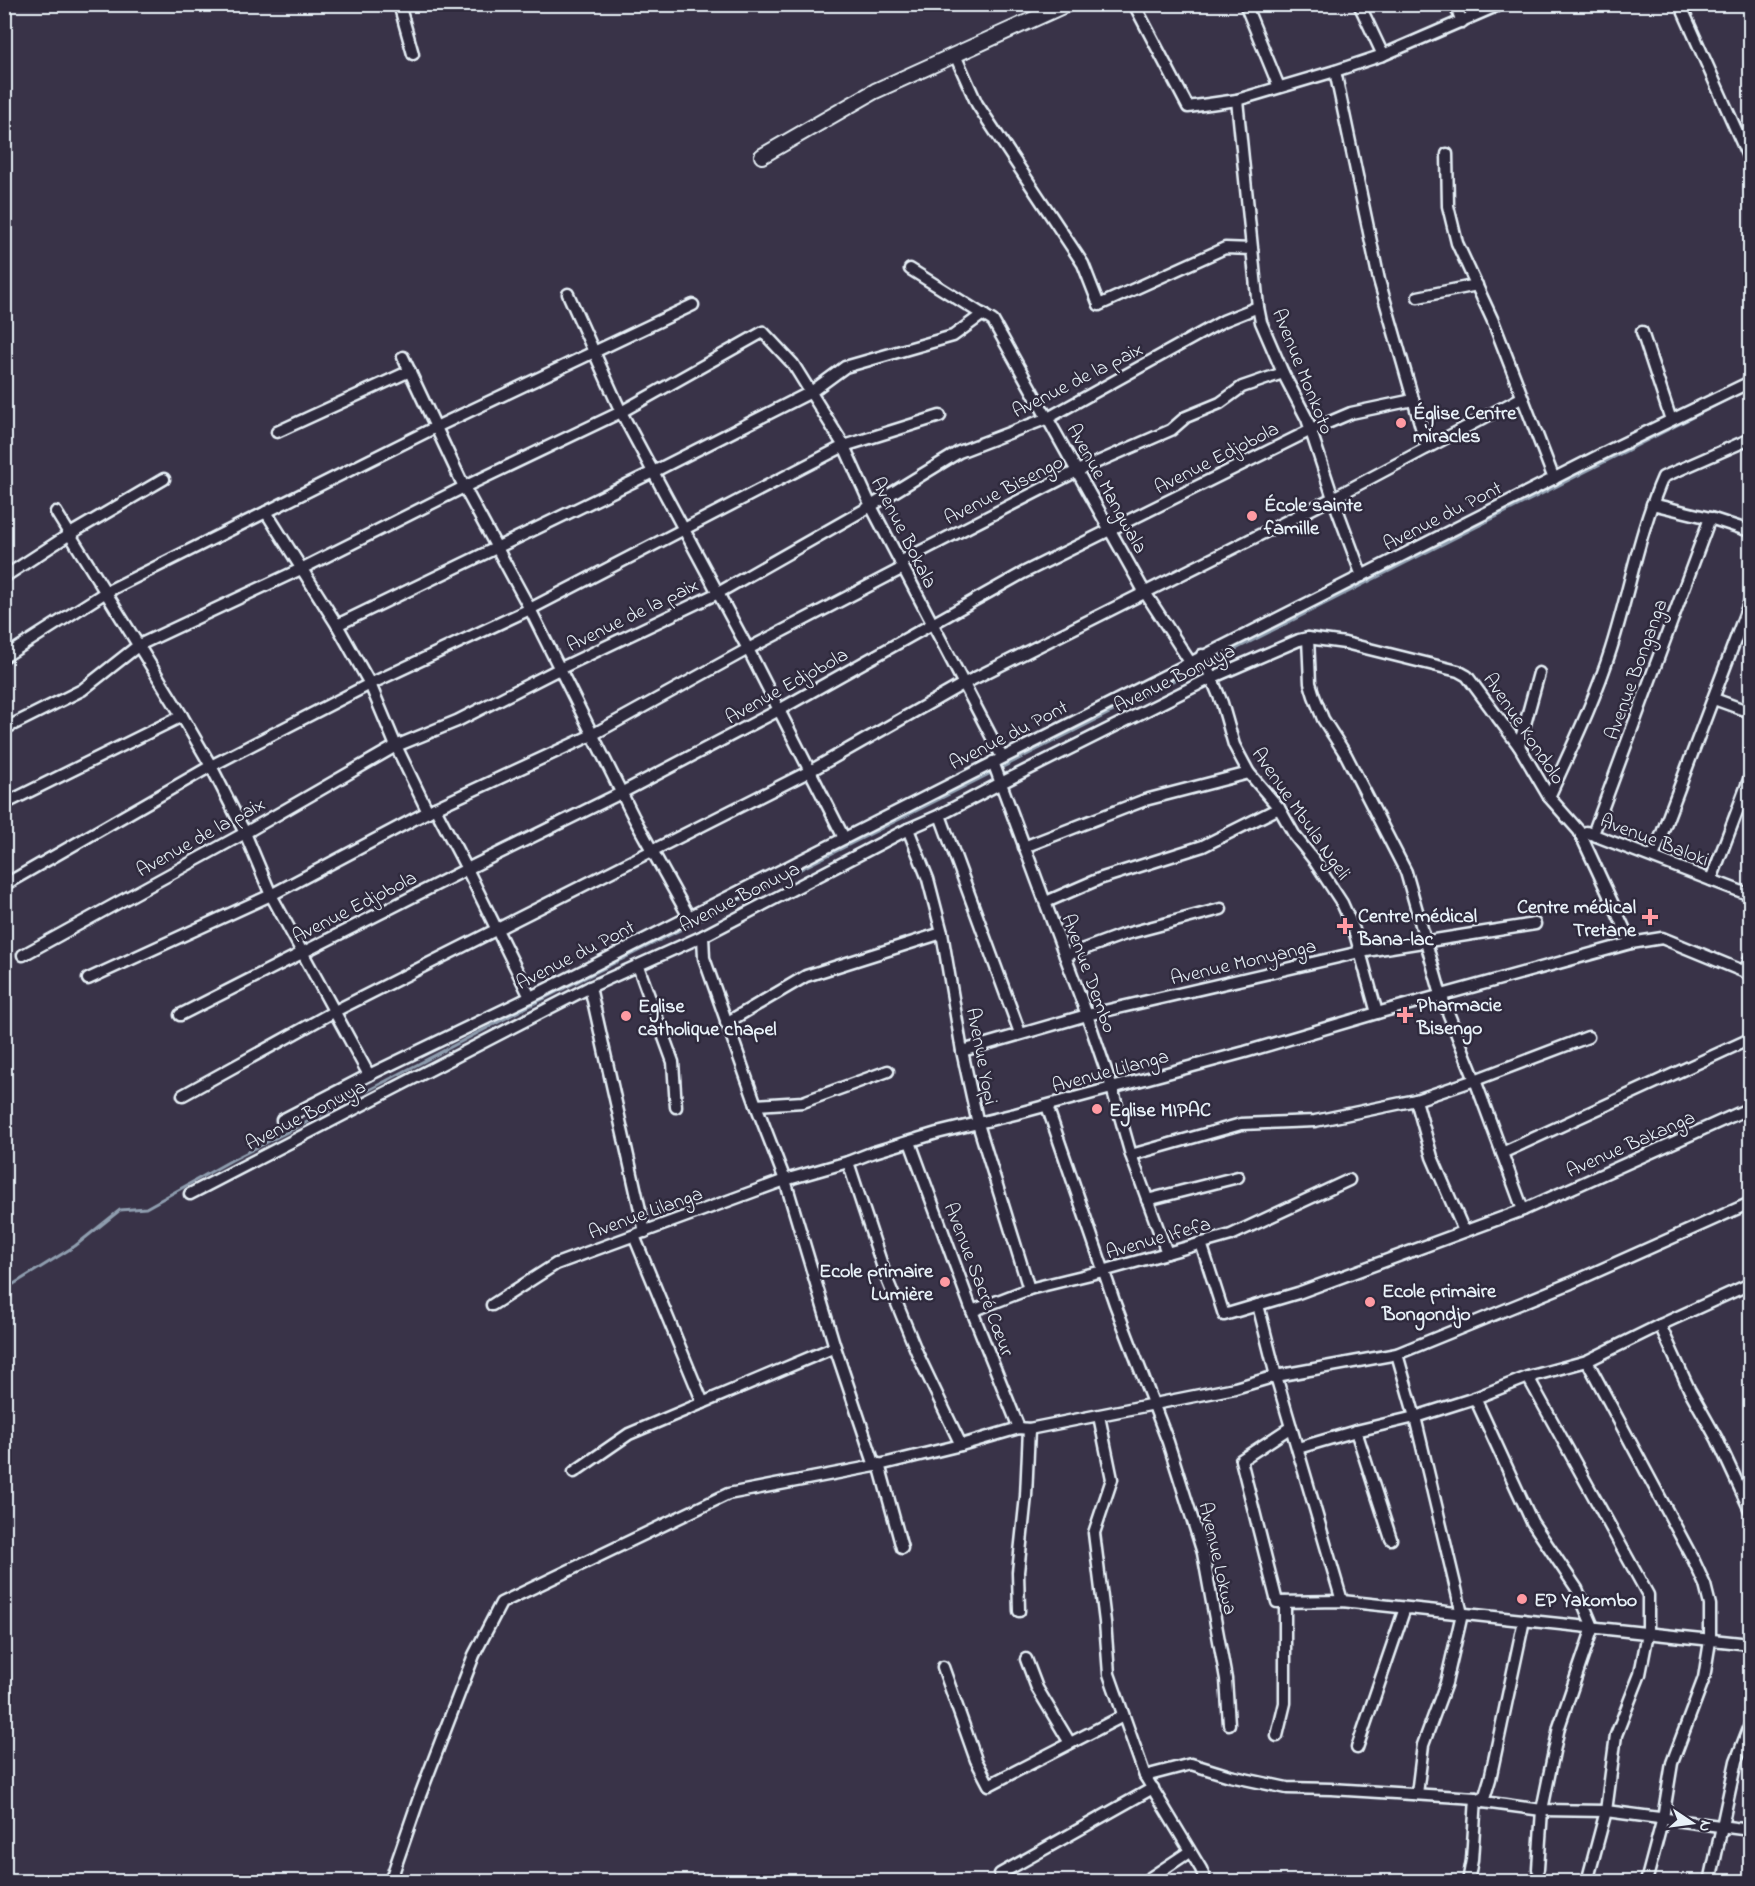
<svg xmlns="http://www.w3.org/2000/svg" width="1755" height="1886" viewBox="0 0 1755 1886" font-family="'Indie Flower',sans-serif">
	<rect width="100%" height="100%" fill="#393348"/>
	<filter id="ink" filterUnits="userSpaceOnUse"><feTurbulence type="fractalNoise" baseFrequency=".0167" numOctaves="2"/><feDisplacementMap in="SourceGraphic" scale="12" xChannelSelector="R" yChannelSelector="G"/><feConvolveMatrix kernelMatrix="1 2 1 2 8 2 1 2 1" color-interpolation-filters="sRGB"/></filter>
	<g filter="url(#ink)">
		<g fill="none" stroke-linecap="round" stroke-linejoin="round">
			<g stroke="#8f9eaf" stroke-width="3">
				<path d="M 999,769 L 1750,388"/>
				<path d="M 4,1290 L 75,1246 L 120,1210 L 146,1208 L 232,1160 L 325,1113 L 525,1008 L 993,772"/>
			</g>
			<g stroke="#e8f1f8" stroke-width="15">
				<g id="minor">
					<path d="M 399,4 L 413,54"/>
					<path d="M 1134,4 L 1188,107 L 1237,100 L 1335,71 L 1383,55 L 1501,4"/>
					<path d="M 1245,4 L 1279,87"/>
					<path d="M 1359,4 L 1383,55"/>
					<path d="M 1455,4 L 1462,22"/>
					<path d="M 1680,4 L 1750,161"/>
					<path d="M 955,55 L 977,104 L 1083,264 L 1099,305 L 1225,248 L 1252,249"/>
					<path d="M 1335,71 L 1379,280 L 1427,448"/>
					<path d="M 1237,100 L 1258,307 L 1261,322 L 1283,373 L 1307,419 L 1333,498 L 1362,576"/>
					<path d="M 1447,154 L 1448,206 L 1457,243 L 1493,321 L 1554,479"/>
					<path d="M 910,269 L 993,321 L 1144,591 L 1190,662"/>
					<path d="M 568,294 L 621,412 L 748,649 L 844,838"/>
					<path d="M 1418,297 L 1477,285"/>
					<path d="M 1642,332 L 1671,420"/>
					<path d="M 403,357 L 464,487 L 530,609 L 634,818 L 689,917"/>
					<path d="M 277,432 L 410,371"/>
					<path d="M 1652,504 L 1710,518 L 1750,531"/>
					<path d="M 56,512 L 182,716 L 211,766 L 245,833 L 271,895 L 369,1075"/>
					<path d="M 266,512 L 337,625 L 370,684 L 396,746 L 428,812"/>
					<path d="M 900,562 L 1077,471 L 1171,430 L 1186,417 L 1220,403 L 1242,387 L 1283,373"/>
					<path d="M 4,577 L 70,534 L 164,479"/>
					<path d="M 337,625 L 653,472 L 811,392 L 845,367 L 953,336 L 983,314"/>
					<path d="M 1308,638 L 1310,683 L 1314,696 L 1323,719 L 1346,755 L 1406,872 L 1441,995 L 1475,1080 L 1523,1210"/>
					<path d="M 1202,655 L 1222,703 L 1234,745 L 1249,773 L 1279,808 L 1295,836 L 1314,860 L 1342,903 L 1354,930 L 1377,1013"/>
					<path d="M 4,657 L 106,592 L 436,427 L 693,305"/>
					<path d="M 1714,699 L 1750,712"/>
					<path d="M 4,729 L 82,690 L 139,645 L 301,569 L 464,487 L 621,412 L 763,332 L 793,364 L 844,446 L 871,506 L 1002,757"/>
					<path d="M 1519,746 L 1539,673"/>
					<path d="M 993,762 L 1087,1015 L 1112,1088 L 1131,1155 L 1167,1253"/>
					<path d="M 1549,797 C 1571,749 1595,700 1611,649 C 1629,592 1639,532 1663,477 L 1750,439"/>
					<path d="M 4,804 L 182,716"/>
					<path d="M 435,808 L 467,869 L 530,997"/>
					<path d="M 940,815 L 1020,1033"/>
					<path d="M 908,829 L 928,879 L 942,933 L 962,1051 L 978,1124 L 1029,1289"/>
					<path d="M 1586,832 L 1750,895"/>
					<path d="M 1593,834 L 1710,518"/>
					<path d="M 1024,847 L 1145,800 L 1249,773"/>
					<path d="M 1653,857 L 1750,601"/>
					<path d="M 1711,880 L 1750,777"/>
					<path d="M 4,885 L 211,766 L 370,684 L 530,609 L 844,446 L 940,416"/>
					<path d="M 1046,902 L 1099,879 L 1203,846 L 1279,808"/>
					<path d="M 703,936 L 704,958 L 756,1105 L 785,1180 L 835,1347 L 875,1466"/>
					<path d="M 23,955 L 245,833 L 396,746 L 457,721 L 559,669 L 718,593 L 871,506 L 959,452 L 1048,418 L 1223,321 L 1258,307"/>
					<path d="M 1065,956 L 1122,935 L 1221,909"/>
					<path d="M 638,966 L 673,1062 L 676,1107"/>
					<path d="M 1745,972 L 1750,958"/>
					<path d="M 88,979 L 271,895 L 435,808 L 592,735 L 748,649 L 903,568"/>
					<path d="M 590,987 L 645,1232"/>
					<path d="M 180,1015 L 467,869 L 621,793 L 779,710 L 1023,573 L 1311,430 L 1351,413 L 1413,400"/>
					<path d="M 726,1023 L 806,976 L 942,933"/>
					<path d="M 962,1051 L 1087,1015 L 1360,952 L 1535,924"/>
					<path d="M 183,1095 L 335,1011 L 810,771 L 963,684 L 1333,498 L 1521,398"/>
					<path d="M 1416,1100 L 1432,1157 L 1464,1231"/>
					<path d="M 756,1105 L 803,1102 L 888,1071"/>
					<path d="M 1047,1106 L 1115,1304 L 1168,1442 L 1203,1553 L 1226,1679 L 1229,1724"/>
					<path d="M 282,1120 L 369,1075 L 547,989 L 1612,449 L 1750,382"/>
					<path d="M 910,1142 L 972,1311 L 1019,1428"/>
					<path d="M 1502,1153 L 1750,1039"/>
					<path d="M 1131,1155 L 1241,1124 L 1315,1121 L 1416,1100 L 1475,1080 L 1588,1037"/>
					<path d="M 848,1162 L 886,1277 L 918,1355 L 961,1445"/>
					<path d="M 190,1194 L 590,987 L 703,936 L 908,829 L 940,815 L 1001,783 L 1211,678 L 1299,640 L 1308,638 L 1345,643 L 1458,671 L 1467,676 L 1519,746 L 1549,797 L 1579,831 L 1631,943"/>
					<path d="M 1147,1200 L 1238,1177"/>
					<path d="M 634,1236 L 703,1403"/>
					<path d="M 1201,1243 L 1224,1315 L 1298,1293 L 1523,1210 L 1750,1108"/>
					<path d="M 492,1305 L 556,1264 L 785,1180 L 848,1162 L 871,1153 L 937,1133 L 1015,1114 L 1245,1052 L 1377,1013 L 1631,943 L 1662,938 L 1750,974"/>
					<path d="M 1258,1305 L 1276,1376 L 1342,1601"/>
					<path d="M 972,1311 L 1029,1289 L 1103,1271 L 1231,1235 L 1349,1180"/>
					<path d="M 1660,1325 L 1689,1389 L 1717,1439 L 1750,1510"/>
					<path d="M 1397,1354 L 1415,1417 L 1462,1614 L 1446,1683 L 1423,1745 L 1417,1794"/>
					<path d="M 1587,1361 L 1694,1561 L 1705,1585 L 1710,1605 L 1710,1641 L 1704,1678 L 1672,1763 L 1663,1818 L 1646,1882"/>
					<path d="M 1528,1377 L 1648,1595 L 1648,1633 L 1640,1674 L 1616,1735 L 1606,1811 L 1587,1882"/>
					<path d="M 1475,1398 L 1532,1522 L 1577,1589 L 1593,1627 L 1559,1727 L 1542,1810 L 1538,1869"/>
					<path d="M 1099,1416 L 1112,1479 L 1094,1533 L 1105,1622 L 1109,1674 L 1145,1776 L 1201,1869 L 1206,1882"/>
					<path d="M 1291,1427 L 1241,1460 L 1277,1602 L 1342,1601 L 1750,1644"/>
					<path d="M 1356,1431 L 1391,1539"/>
					<path d="M 1298,1448 L 1356,1431 L 1415,1417 L 1475,1398 L 1528,1377 L 1587,1361 L 1660,1325 L 1750,1284"/>
					<path d="M 879,1464 L 902,1548"/>
					<path d="M 574,1472 L 629,1434 L 835,1347"/>
					<path d="M 1019,1611 L 1018,1572 L 1026,1496 L 1029,1429"/>
					<path d="M 1524,1620 L 1490,1779 L 1483,1802 L 1542,1810 L 1606,1811 L 1750,1830"/>
					<path d="M 1026,1659 L 1037,1688 L 1070,1743"/>
					<path d="M 943,1667 L 976,1760 L 989,1785 L 1123,1716"/>
					<path d="M 1277,1736 L 1285,1703 L 1285,1602"/>
					<path d="M 1357,1748 L 1405,1608"/>
					<path d="M 1145,1776 L 1191,1764 L 1230,1776 L 1287,1788 L 1331,1789 L 1476,1798 L 1483,1802"/>
					<path d="M 1000,1874 L 1153,1788"/>
					<path d="M 390,1882 L 419,1798 L 474,1655 L 501,1603 L 728,1494 L 875,1466 L 961,1445 L 1019,1428 L 1029,1429 L 1235,1388 L 1276,1376 L 1397,1354 L 1571,1283 L 1750,1203"/>
					<path d="M 1144,1882 L 1189,1852"/>
					<path d="M 1468,1882 L 1472,1860 L 1476,1798"/>
					<path d="M 1710,1882 L 1736,1761 L 1750,1725"/>
				</g>
			</g>
			<g stroke="#e8f1f8" stroke-width="18">
				<path id="tertiary" d="M 762,156 L 875,91 L 1067,4"/>
			</g>
			<use href="#minor" stroke="#2f2a3d" stroke-width="10"/>
			<use href="#tertiary" stroke="#2f2a3d" stroke-width="14"/>
		</g>
	</g>
	<g fill="#ff9aa2" stroke="#2f2a3d" stroke-width="2">
		<circle cx="1401" cy="423" r="6"/>
		<circle cx="1252" cy="516" r="6"/>
		<path d="M1647 908h6v6h6v6h-6v6h-6v-6h-6v-6h6z"/>
		<path d="M1342 917h6v6h6v6h-6v6h-6v-6h-6v-6h6z"/>
		<path d="M1402 1006h6v6h6v6h-6v6h-6v-6h-6v-6h6z"/>
		<circle cx="626" cy="1016" r="6"/>
		<circle cx="1097" cy="1109" r="6"/>
		<circle cx="945" cy="1282" r="6"/>
		<circle cx="1370" cy="1302" r="6"/>
		<circle cx="1522" cy="1599" r="6"/>
	</g>
	<g text-anchor="middle" stroke-width="5" stroke-linejoin="round" paint-order="stroke">
		<g font-size="20" fill="#e8f1f8" stroke="#2f2a3d">
			<text transform="translate(1304 371) rotate(68)" y="7">Avenue Monkoto</text>
			<text transform="translate(1077 379) rotate(-27)" y="7">Avenue de la paix</text>
			<text transform="translate(1216 457) rotate(-27)" y="7">Avenue Edjobola</text>
			<text transform="translate(1108 488) rotate(61)" y="7">Avenue Mangwala</text>
			<text transform="translate(1003 489) rotate(-27)" y="7">Avenue Bisengo</text>
			<text transform="translate(1442 515) rotate(-27)" y="7">Avenue du Pont</text>
			<text transform="translate(905 532) rotate(63)" y="7">Avenue Bokala</text>
			<text transform="translate(632 614) rotate(-26)" y="7">Avenue de la paix</text>
			<text transform="translate(1635 669) rotate(-70)" y="7">Avenue Bonganga</text>
			<text transform="translate(1174 677) rotate(-26)" y="7">Avenue Bonuya</text>
			<text transform="translate(786 685) rotate(-29)" y="7">Avenue Edjobola</text>
			<text transform="translate(1525 728) rotate(56)" y="7">Avenue Kondolo</text>
			<text transform="translate(1008 734) rotate(-27)" y="7">Avenue du Pont</text>
			<text transform="translate(1302 813) rotate(55)" y="7">Avenue Mbula Ngeli</text>
			<text transform="translate(200 836) rotate(-29)" y="7">Avenue de la paix</text>
			<text transform="translate(1655 839) rotate(21)" y="7">Avenue Baloki</text>
			<text transform="translate(739 896) rotate(-27)" y="7">Avenue Bonuya</text>
			<text transform="translate(354 906) rotate(-27)" y="7">Avenue Edjobola</text>
			<text transform="translate(575 954) rotate(-27)" y="7">Avenue du Pont</text>
			<text transform="translate(1243 961) rotate(-13)" y="7">Avenue Monyanga</text>
			<text transform="translate(1090 973) rotate(70)" y="7">Avenue Dembo</text>
			<text transform="translate(983 1056) rotate(79)" y="7">Avenue Yopi</text>
			<text transform="translate(1110 1070) rotate(-15)" y="7">Avenue Lilanga</text>
			<text transform="translate(305 1114) rotate(-27)" y="7">Avenue Bonuya</text>
			<text transform="translate(1630 1143) rotate(-24)" y="7">Avenue Bakanga</text>
			<text transform="translate(645 1212) rotate(-20)" y="7">Avenue Lilanga</text>
			<text transform="translate(1158 1237) rotate(-16)" y="7">Avenue Ifefa</text>
			<text transform="translate(980 1279) rotate(69)" y="7">Avenue Sacré Cœur</text>
			<text transform="translate(1219 1558) rotate(77)" y="7">Avenue Lokwa</text>
		</g>
		<g font-size="20" font-weight="bold" fill="#e8f1f8" stroke="#2f2a3d" text-anchor="start">
			<text x="1413" y="419">Église Centre<tspan x="1413" dy="23">miracles</tspan></text>
			<text x="1264" y="511">École sainte<tspan x="1264" dy="23">famille</tspan></text>
			<text x="1636" y="913" text-anchor="end">Centre médical<tspan x="1636" dy="23">Tretane</tspan></text>
			<text x="1358" y="922">Centre médical<tspan x="1358" dy="23">Bana-lac</tspan></text>
			<text x="1417" y="1011">Pharmacie<tspan x="1417" dy="23">Bisengo</tspan></text>
			<text x="638" y="1012">Eglise<tspan x="638" dy="23">catholique chapel</tspan></text>
			<text x="1109" y="1116">Eglise MIPAC</text>
			<text x="933" y="1277" text-anchor="end">Ecole primaire<tspan x="933" dy="23">Lumière</tspan></text>
			<text x="1382" y="1297">Ecole primaire<tspan x="1382" dy="23">Bongondjo</tspan></text>
			<text x="1534" y="1606">EP Yakombo</text>
		</g>
	</g>
	<rect width="1755" height="1886" fill="none" stroke="#2f2a3d" stroke-width="24"/>
	<rect x="12" y="12" width="1731" height="1862" fill="none" stroke="#e8f1f8" stroke-width="2" filter="url(#ink)"/>
	<g transform="translate(1692 1823) rotate(103)" stroke="#2f2a3d" stroke-width="4.5" paint-order="stroke">
	<path d="M0-4.5L10 22L0 15L-10 22Z" fill="#e8f1f8"/>
	<text y="-9" font-size="16" font-weight="bold" text-anchor="middle" fill="#e8f1f8">N</text>
	</g>
</svg>
